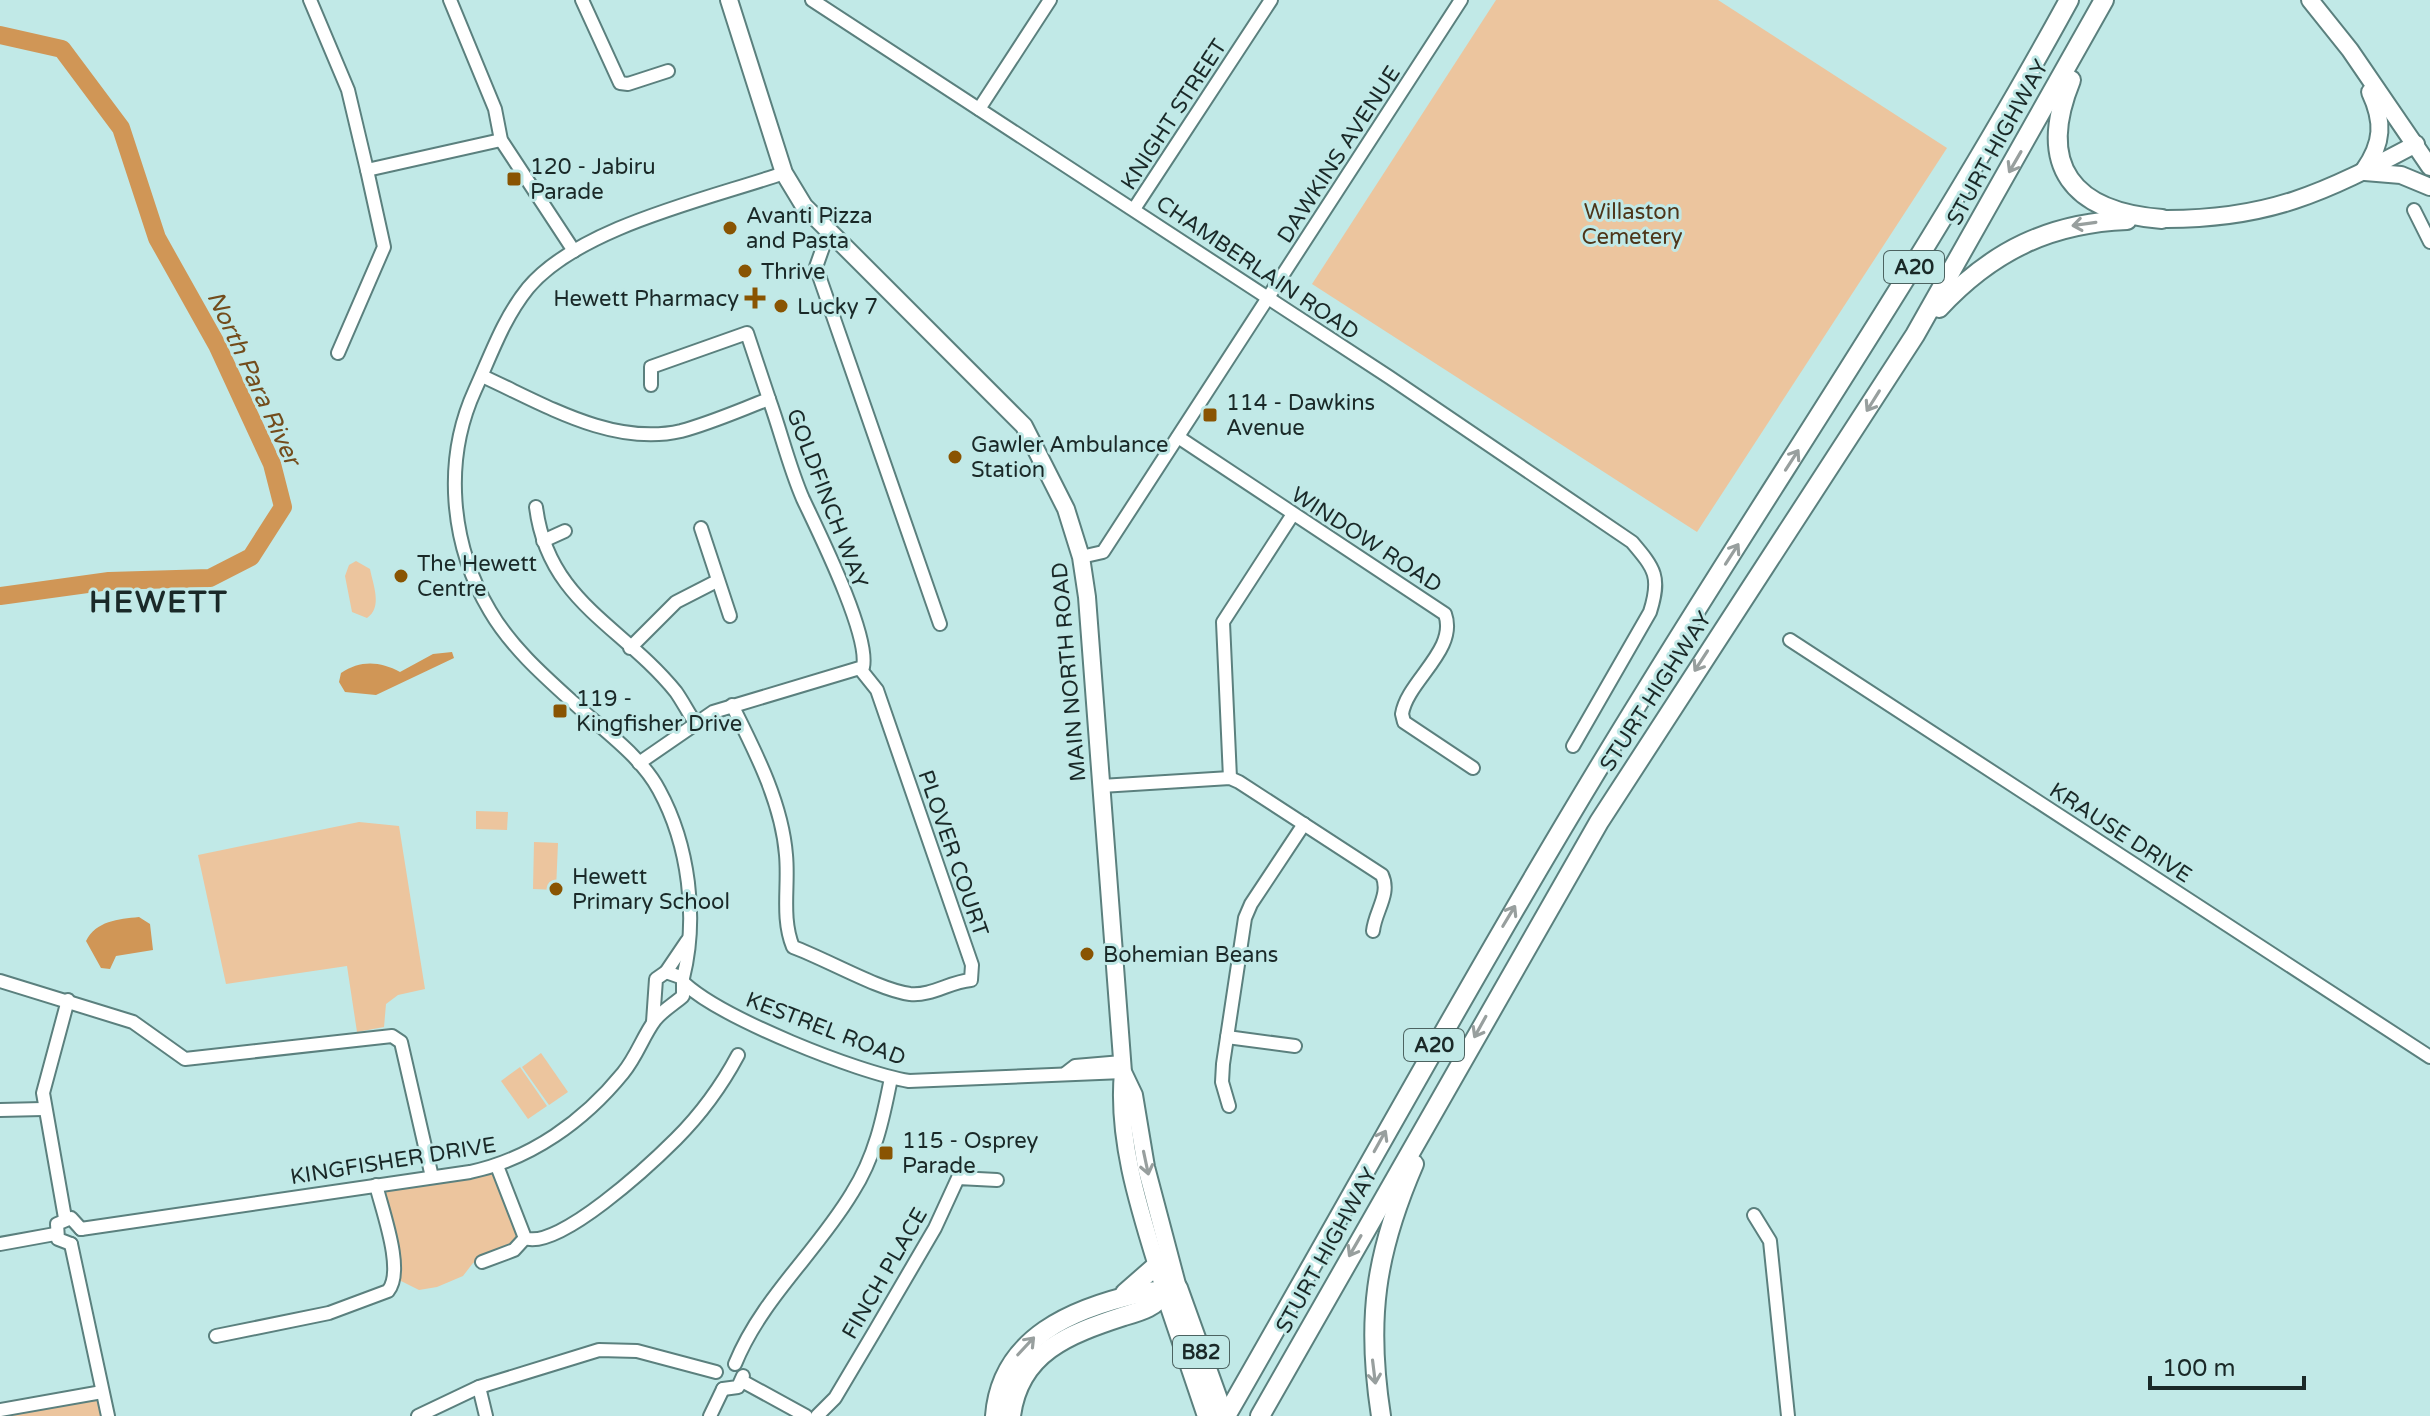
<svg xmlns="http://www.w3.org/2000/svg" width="2430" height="1416" viewBox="0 0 2430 1416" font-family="'Varela Round',sans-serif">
	<rect width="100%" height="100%" fill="#c1e9e7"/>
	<g fill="#ecc59e">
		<path d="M 1496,0 L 1718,0 L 1947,148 L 1697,532 L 1312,284 Z"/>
		<path d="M 356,561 L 370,569 C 373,585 383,607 367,618 L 352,612 L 345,576 L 349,565 Z"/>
		<path d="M 476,811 L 508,812 L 507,830 L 476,829 Z"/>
		<path d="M 359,822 L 399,826 L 425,989 L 398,995 L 386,1004 L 384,1027 L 357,1032 L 347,966 L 226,984 L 198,855 Z"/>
		<path d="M 534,842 L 558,843 L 556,890 L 533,889 Z"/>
		<path d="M 541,1053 L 568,1092 L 549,1105 L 522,1067 Z"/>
		<path d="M 520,1067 L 547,1106 L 528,1119 L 501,1081 Z"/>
		<path d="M 494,1172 L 521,1238 L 473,1263 L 463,1276 L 437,1287 L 419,1290 L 401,1281 L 383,1188 Z"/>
		<path d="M 98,1397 L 102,1416 L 0,1416 L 0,1411 Z"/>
	</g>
	<g fill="#d09656">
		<path d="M 452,652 L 454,658 L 376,695 L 345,692 L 339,682 L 341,673 C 360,660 380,661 400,672 L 433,654 Z"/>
		<path d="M 139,917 L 150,924 L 153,950 L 116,956 L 110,969 L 101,968 L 86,941 C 96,921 118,919 139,917 Z"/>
	</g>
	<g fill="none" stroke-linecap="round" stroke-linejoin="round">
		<path stroke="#d09656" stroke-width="18" d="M 0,35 L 62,49 L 121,128 L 157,238 L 217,345 L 272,464 L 283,507 L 251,557 L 210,578 L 109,581 L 0,596"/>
		<g stroke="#5b807e" stroke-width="16">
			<g id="minor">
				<path d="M 310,0 L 348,90 L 367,170 L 501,140"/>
				<path d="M 450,0 L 495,109 L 501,140 L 574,251"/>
				<path d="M 582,0 L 620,83 L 628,84 L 668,71"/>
				<path d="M 812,0 L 1389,377 L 1632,542 C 1655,569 1661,577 1650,612 L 1573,746"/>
				<path d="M 979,109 L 1050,0"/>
				<path d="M 1134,209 L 1271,0"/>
				<path d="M 2414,210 L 2430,242"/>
				<path d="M 828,233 L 816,267 L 940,624"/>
				<path d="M 338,353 L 384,247 L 367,170"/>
				<path d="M 482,376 C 542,403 612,447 681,431 C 711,423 740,410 769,399 C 781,432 789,467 803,499 C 818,531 870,635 863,667 L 713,712 L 639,763"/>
				<path d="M 651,385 L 651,367 L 747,333 L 769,399"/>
				<path d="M 1178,437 L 1445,614 C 1458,650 1407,681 1402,714 L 1404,722 L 1473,768"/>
				<path d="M 536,507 C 548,602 623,626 676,692 C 683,702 689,714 696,724"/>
				<path d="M 701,528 L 730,616"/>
				<path d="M 543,541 L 565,531"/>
				<path d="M 1081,557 L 1103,552 L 1461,0"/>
				<path d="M 1790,640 L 2430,1057"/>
				<path d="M 630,648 L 676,602 L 717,581"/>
				<path d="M 732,705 C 755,751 782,803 786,855 C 789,886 781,918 793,947 C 826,959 879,990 910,994 C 932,996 949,982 971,980 L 972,965 L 877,690 L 861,670"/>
				<path d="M 1230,778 L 1223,622 L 1293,514"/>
				<path d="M 1101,786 L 1230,778 L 1239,782 L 1382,875 C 1391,894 1375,911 1373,931"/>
				<path d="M 683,978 C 698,918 689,845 659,790 C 641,756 603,730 575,704 C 544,676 511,647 490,611 C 450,544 443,460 475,390 C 491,355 503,319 528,288 C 579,227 708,199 784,173"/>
				<path d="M 0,981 L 133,1022 L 185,1059 L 392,1036 L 401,1042 L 432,1177"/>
				<path d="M 685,984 C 724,1019 856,1072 909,1081 L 1123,1072"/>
				<path d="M 653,1022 L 656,979 L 666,972 L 687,941"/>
				<path d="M 1227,1037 L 1295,1046"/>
				<path d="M 1066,1073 L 1075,1066 L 1122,1062"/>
				<path d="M 1229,1106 L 1222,1082 L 1223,1064 L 1245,918 L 1251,904 L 1304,824"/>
				<path d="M 0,1110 L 43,1109"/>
				<path d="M 497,1166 L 525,1238 C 558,1251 652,1163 676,1139 C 700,1115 722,1085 738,1055"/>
				<path d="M 1754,1215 L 1770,1241 L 1788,1416"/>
				<path d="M 65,1218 L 43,1093 L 68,1000"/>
				<path d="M 81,1229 L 470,1172 C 531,1159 584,1121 623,1073 C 637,1056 643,1036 655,1020 C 663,1010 674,1004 683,996 L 683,978 L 666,972"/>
				<path d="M 0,1244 L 55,1234"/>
				<path d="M 71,1244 L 108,1416"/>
				<path d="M 71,1244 L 58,1239 L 57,1224 L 71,1218 L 81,1229"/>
				<path d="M 482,1262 L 514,1250 L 525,1238"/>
				<path d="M 216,1336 L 329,1313 L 388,1291 C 405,1271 382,1210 376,1185"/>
				<path d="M 735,1364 C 762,1298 816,1253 852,1193 C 875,1157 883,1119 891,1078"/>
				<path d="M 742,1381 L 806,1416"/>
				<path d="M 479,1387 L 486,1416"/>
				<path d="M 723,1389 L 738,1387 L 743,1376"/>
				<path d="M 0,1410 L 102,1392"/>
				<path d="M 418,1416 L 479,1387 L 599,1350 L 637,1351 L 716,1372"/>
				<path d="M 710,1416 L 723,1389"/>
				<path d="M 817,1416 L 835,1398 L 876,1329 L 935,1228 L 958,1178 L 997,1180"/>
			</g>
		</g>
		<g stroke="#5b807e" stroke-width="20">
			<g id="major">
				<path d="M 729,0 L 784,173 L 804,206 L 1024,426 L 1066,509 L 1081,557 L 1087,597 L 1123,1072 C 1116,1146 1144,1222 1165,1292"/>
				<path d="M 2310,0 L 2350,50 L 2430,167"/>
				<path d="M 2364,170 C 2383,143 2384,122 2370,92"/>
				<path d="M 2365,172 L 2401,175 L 2430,187"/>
				<path d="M 2162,219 C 2268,220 2324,193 2416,144"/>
				<path d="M 1124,1074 L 1134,1095 L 1146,1167 L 1178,1288"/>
			</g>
		</g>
		<g stroke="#5b807e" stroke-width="22">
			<g id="highway">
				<path d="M 2071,80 C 2036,166 2072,212 2162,219"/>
				<path d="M 1939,308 C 1992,251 2050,223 2127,220"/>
				<path d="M 1165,1292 L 1207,1416"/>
				<path d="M 1125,1293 L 1157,1265"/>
				<path d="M 995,1416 C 1001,1337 1074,1308 1141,1293 C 1154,1290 1165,1292 1178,1288 L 1224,1416"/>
				<path d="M 1011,1416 C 1019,1352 1069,1334 1124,1316 C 1141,1311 1156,1307 1165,1292"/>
				<path d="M 1226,1416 C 1365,1174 1498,929 1645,692 C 1787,461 1939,238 2069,0"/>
				<path d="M 1260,1416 L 1599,822 L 1915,335 L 2104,0"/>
				<path d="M 1381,1416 C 1366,1320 1375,1254 1414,1164"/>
			</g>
		</g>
		<use href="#minor" stroke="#fff" stroke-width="12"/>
		<use href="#major" stroke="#fff" stroke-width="16"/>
		<use href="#highway" stroke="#fff" stroke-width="18"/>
	</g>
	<defs><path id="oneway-shaft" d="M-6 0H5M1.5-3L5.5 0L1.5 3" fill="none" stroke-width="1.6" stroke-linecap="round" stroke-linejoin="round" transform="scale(2)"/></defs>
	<g stroke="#989f9e">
		<use href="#oneway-shaft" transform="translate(2015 162) rotate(120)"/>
		<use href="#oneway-shaft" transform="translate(2084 224) rotate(172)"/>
		<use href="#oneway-shaft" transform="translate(1873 401) rotate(122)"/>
		<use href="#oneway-shaft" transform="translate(1792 460) rotate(-57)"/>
		<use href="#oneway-shaft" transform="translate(1732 554) rotate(-57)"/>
		<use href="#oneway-shaft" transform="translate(1701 661) rotate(123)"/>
		<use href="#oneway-shaft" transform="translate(1509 916) rotate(-59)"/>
		<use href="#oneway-shaft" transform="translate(1480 1027) rotate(119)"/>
		<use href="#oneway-shaft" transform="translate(1380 1141) rotate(-61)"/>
		<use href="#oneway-shaft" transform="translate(1146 1163) rotate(78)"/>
		<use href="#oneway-shaft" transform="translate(1355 1246) rotate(120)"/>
		<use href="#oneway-shaft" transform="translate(1026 1346) rotate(-47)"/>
		<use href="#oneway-shaft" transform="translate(1374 1372) rotate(83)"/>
	</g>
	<g fill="#895402" stroke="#c1e9e7" stroke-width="3">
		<rect x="506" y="171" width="16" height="16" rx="4"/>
		<circle cx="730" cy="228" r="8"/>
		<circle cx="745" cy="271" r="8"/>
		<path d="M751 286h8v8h8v8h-8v8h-8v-8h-8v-8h8z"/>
		<circle cx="781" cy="306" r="8"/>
		<rect x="1202" y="407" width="16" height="16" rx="4"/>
		<circle cx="955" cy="457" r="8"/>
		<circle cx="401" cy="576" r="8"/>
		<rect x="552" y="703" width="16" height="16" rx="4"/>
		<circle cx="556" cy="889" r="8"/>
		<circle cx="1087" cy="954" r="8"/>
		<rect x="878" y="1145" width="16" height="16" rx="4"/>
	</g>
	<g text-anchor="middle" stroke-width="6" stroke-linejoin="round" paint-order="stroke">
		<g fill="#c1e9e7" stroke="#4c6361" stroke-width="2">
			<rect x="1884" y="251" width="60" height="32" rx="6"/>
			<rect x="1404" y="1029" width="60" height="32" rx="6"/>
			<rect x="1173" y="1336" width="56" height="32" rx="6"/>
		</g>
		<g font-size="20" font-weight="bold" fill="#1a2928">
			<text x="1914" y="274">A20</text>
			<text x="1434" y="1052">A20</text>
			<text x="1201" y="1359">B82</text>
		</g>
		<g font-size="22" fill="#1a2928" stroke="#c1e9e7">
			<text transform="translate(1173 114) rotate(-57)" y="8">KNIGHT STREET</text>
			<text transform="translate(1997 142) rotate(-61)" y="8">STURT HIGHWAY</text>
			<text transform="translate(1338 154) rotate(-57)" y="8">DAWKINS AVENUE</text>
			<text transform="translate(1258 267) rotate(34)" y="8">CHAMBERLAIN ROAD</text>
			<text transform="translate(828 498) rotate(69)" y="8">GOLDFINCH WAY</text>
			<text transform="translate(1367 539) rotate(33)" y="8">WINDOW ROAD</text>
			<text transform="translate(1068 672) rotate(-95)" y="8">MAIN NORTH ROAD</text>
			<text transform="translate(1655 691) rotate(-57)" y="8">STURT HIGHWAY</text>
			<text transform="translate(2121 832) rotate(33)" y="8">KRAUSE DRIVE</text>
			<text transform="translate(954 853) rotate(71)" y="8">PLOVER COURT</text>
			<text transform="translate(826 1028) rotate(21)" y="8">KESTREL ROAD</text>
			<text transform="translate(393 1160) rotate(-9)" y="8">KINGFISHER DRIVE</text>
			<text transform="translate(1326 1250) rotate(-61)" y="8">STURT HIGHWAY</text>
			<text transform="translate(884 1273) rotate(-60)" y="8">FINCH PLACE</text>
		</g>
		<g font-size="22" fill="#1a2928" stroke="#c1e9e7" text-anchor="start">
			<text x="530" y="174">120 - Jabiru<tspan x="530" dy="25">Parade</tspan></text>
			<text x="746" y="223">Avanti Pizza<tspan x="746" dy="25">and Pasta</tspan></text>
			<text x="761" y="279">Thrive</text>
			<text x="739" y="306" text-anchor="end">Hewett Pharmacy</text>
			<text x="797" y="314">Lucky 7</text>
			<text x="1226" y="410">114 - Dawkins<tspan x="1226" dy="25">Avenue</tspan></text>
			<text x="971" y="452">Gawler Ambulance<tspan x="971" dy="25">Station</tspan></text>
			<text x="417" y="571">The Hewett<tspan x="417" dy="25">Centre</tspan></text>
			<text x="576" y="706">119 -<tspan x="576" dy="25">Kingfisher Drive</tspan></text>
			<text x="572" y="884">Hewett<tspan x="572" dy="25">Primary School</tspan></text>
			<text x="1103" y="962">Bohemian Beans</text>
			<text x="902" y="1148">115 - Osprey<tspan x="902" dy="25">Parade</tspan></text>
		</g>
		<g font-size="22" fill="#4e3519" stroke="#c1e9e7">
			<text x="1632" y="219">Willaston<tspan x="1632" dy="25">Cemetery</tspan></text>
		</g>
		<g font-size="24" font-style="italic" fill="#734c1c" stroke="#c1e9e7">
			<text transform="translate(254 378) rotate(65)" y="8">North Para River</text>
		</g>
		<g font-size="30" font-weight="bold" letter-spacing="2" fill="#1a2928" stroke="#c1e9e7">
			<text x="159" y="612">HEWETT</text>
		</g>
	</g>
	<path d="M2150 1376v12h154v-12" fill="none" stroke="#1a2928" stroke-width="4"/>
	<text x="2162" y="1376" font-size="24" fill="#1a2928" stroke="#c1e9e7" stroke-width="6" paint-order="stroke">100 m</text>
</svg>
